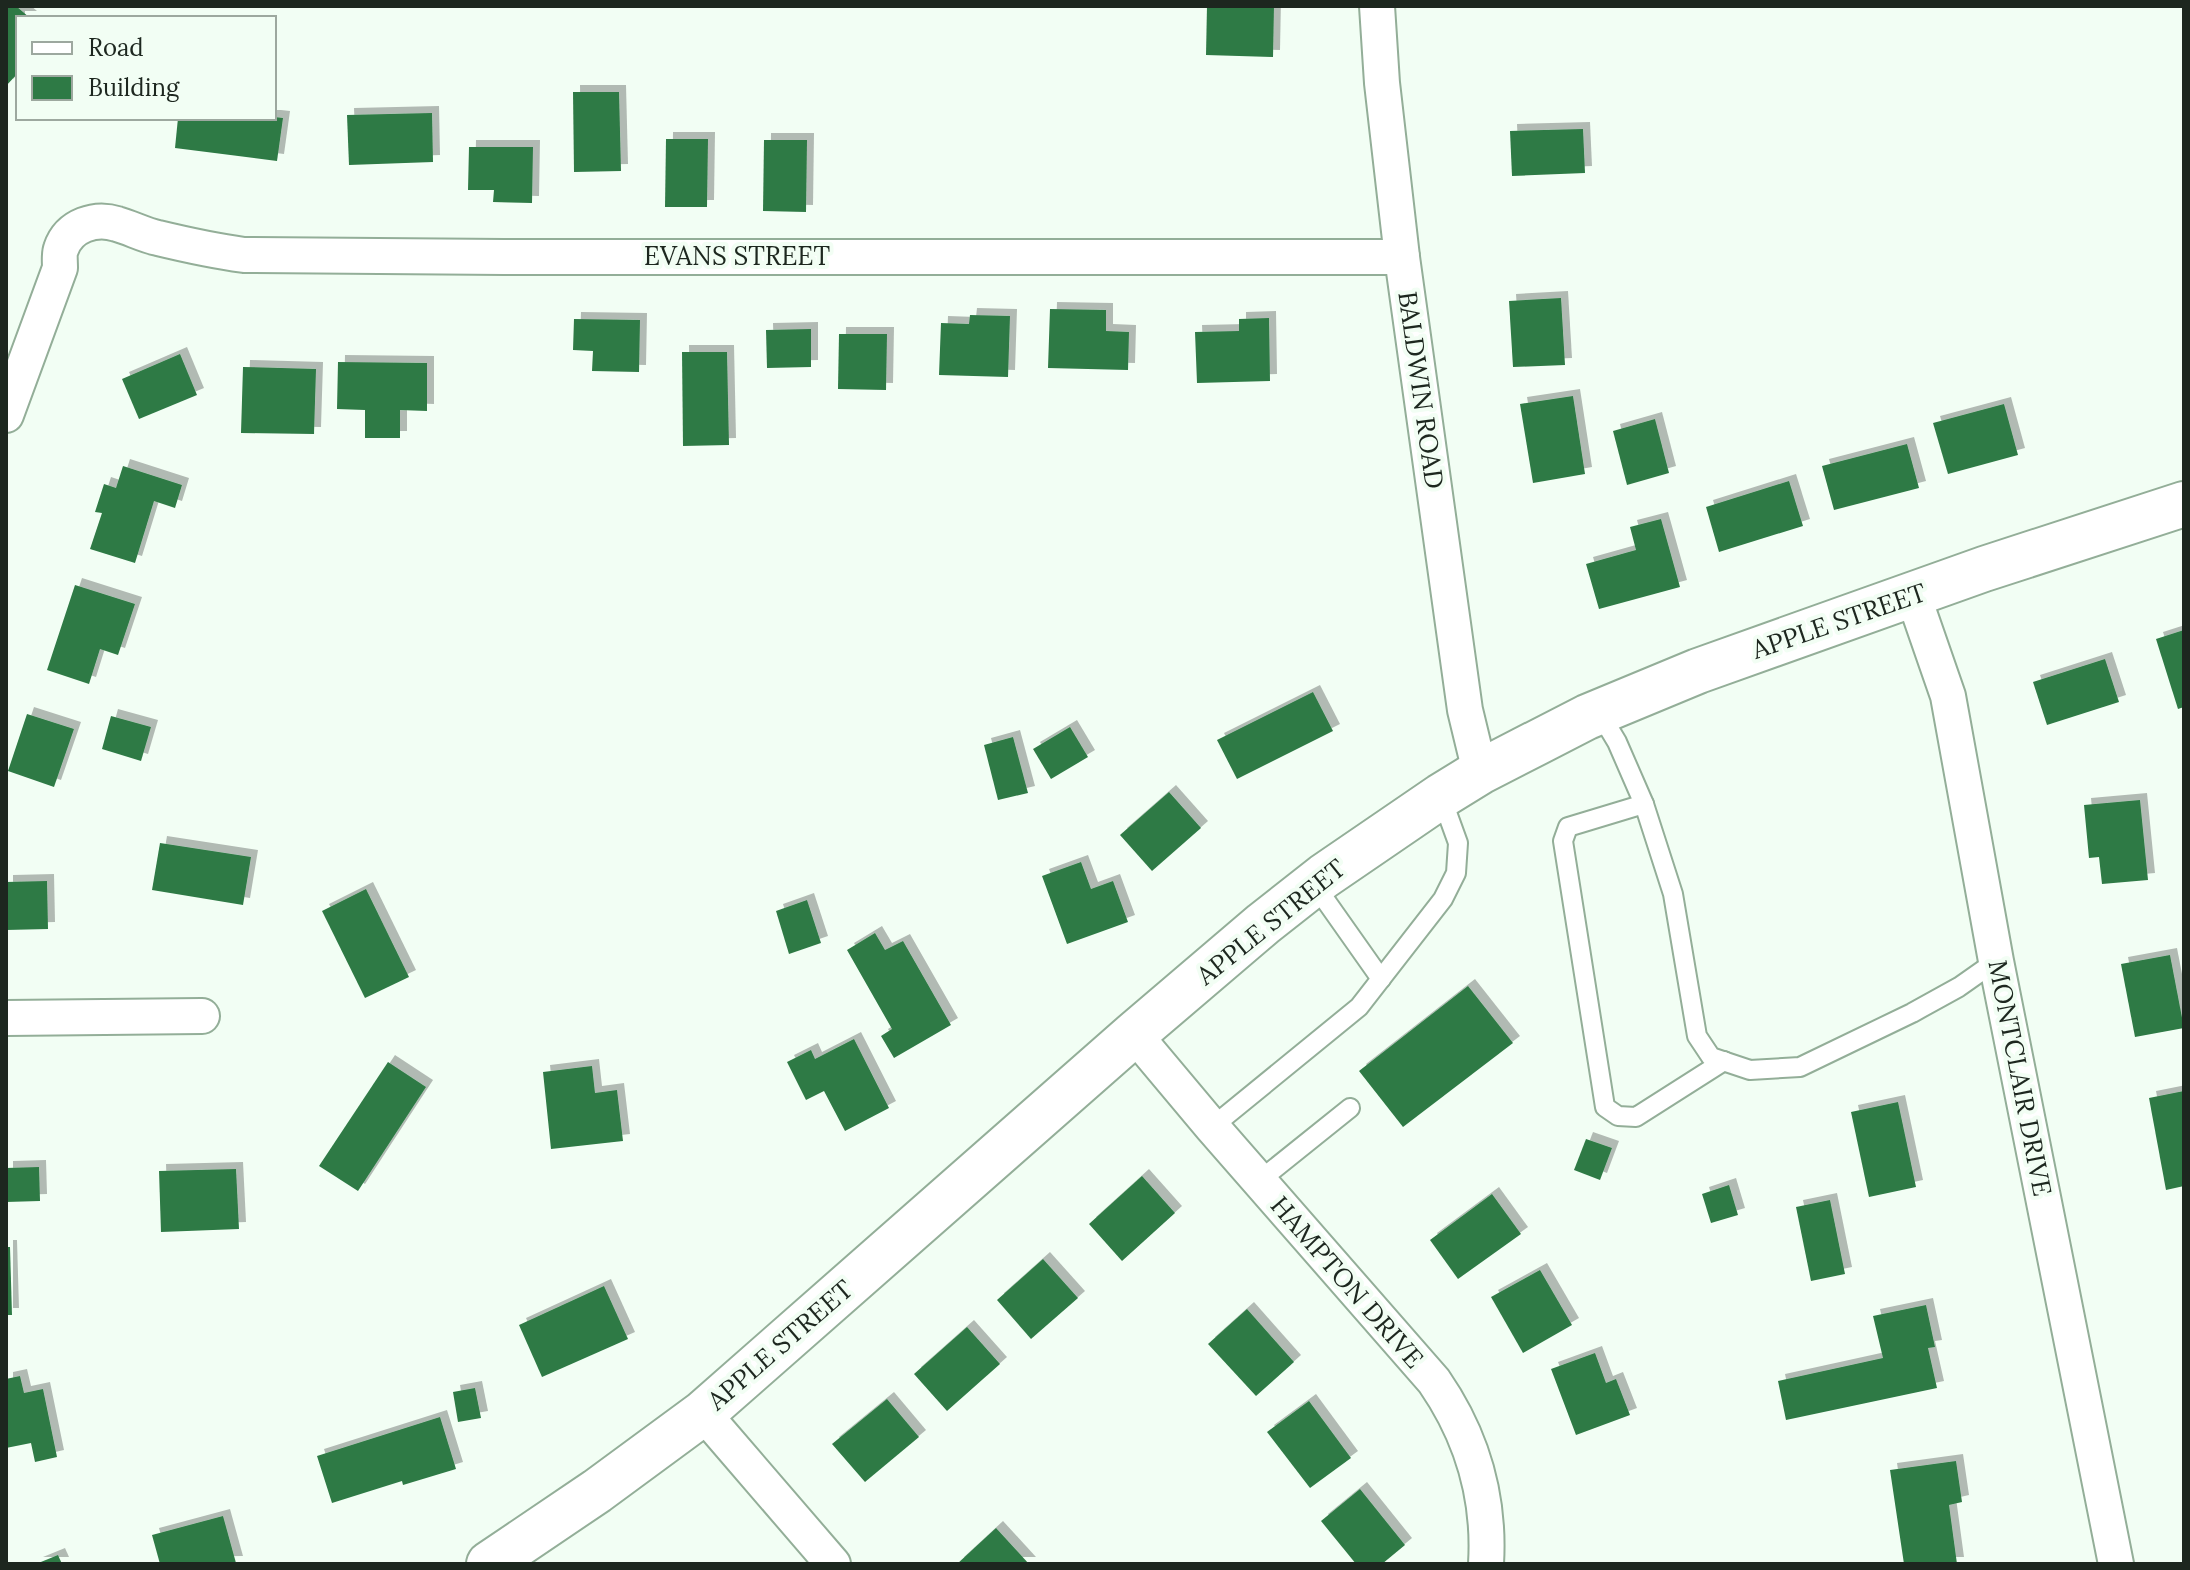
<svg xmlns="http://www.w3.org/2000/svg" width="2190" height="1570" viewBox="0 0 2190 1570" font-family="Lora,serif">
	<defs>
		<filter id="shadow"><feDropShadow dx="7" dy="-7" stdDeviation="0" flood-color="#0004"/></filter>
	</defs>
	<rect width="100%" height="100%" fill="#f2fef4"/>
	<g fill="#2e7a45" filter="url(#shadow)">
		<path d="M 7,6 L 16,6 L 30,18 L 18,18 L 18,73 L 6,86 Z"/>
		<path d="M 1207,6 L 1274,6 L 1273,57 L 1206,55 Z"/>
		<path d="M 573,92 L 619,92 L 621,171 L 574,172 Z"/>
		<path d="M 432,113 L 433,162 L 349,165 L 347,115 Z"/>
		<path d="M 274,117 L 283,118 L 277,161 L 175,148 L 178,118 Z"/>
		<path d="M 1583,129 L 1585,173 L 1512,176 L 1510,131 Z"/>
		<path d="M 666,139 L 708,139 L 707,207 L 665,207 Z"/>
		<path d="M 764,140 L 807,140 L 806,212 L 763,211 Z"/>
		<path d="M 469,147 L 533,147 L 532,203 L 493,202 L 494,190 L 468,190 Z"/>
		<path d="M 1561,298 L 1565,365 L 1513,367 L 1509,301 Z"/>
		<path d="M 1050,309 L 1106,310 L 1106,331 L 1129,332 L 1128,370 L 1048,368 Z"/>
		<path d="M 970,315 L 1010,316 L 1008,377 L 939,375 L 941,323 L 969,324 Z"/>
		<path d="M 1269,318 L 1270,381 L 1197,383 L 1195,332 L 1239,331 L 1239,319 Z"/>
		<path d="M 574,319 L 640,320 L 639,372 L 592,371 L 593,351 L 573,350 Z"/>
		<path d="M 811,329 L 811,367 L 767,368 L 766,330 Z"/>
		<path d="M 839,334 L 887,334 L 886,390 L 838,389 Z"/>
		<path d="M 682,352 L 727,352 L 729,445 L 683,446 Z"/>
		<path d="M 180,354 L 197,395 L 139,419 L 122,379 Z"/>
		<path d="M 338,362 L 427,363 L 427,411 L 400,410 L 400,438 L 365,438 L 365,410 L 337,409 Z"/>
		<path d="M 243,367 L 316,369 L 314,434 L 241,433 Z"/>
		<path d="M 1573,396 L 1585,474 L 1533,483 L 1520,404 Z"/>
		<path d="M 2004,404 L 2018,455 L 1948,474 L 1933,423 Z"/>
		<path d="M 1655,419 L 1669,473 L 1627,485 L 1613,431 Z"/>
		<path d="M 1907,444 L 1919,488 L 1834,510 L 1822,466 Z"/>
		<path d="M 123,466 L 182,485 L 175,508 L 154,501 L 135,563 L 90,549 L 102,513 L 95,512 L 104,484 L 116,488 Z"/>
		<path d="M 1789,481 L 1803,526 L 1719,552 L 1706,507 Z"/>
		<path d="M 1661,519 L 1680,587 L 1599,609 L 1586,564 L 1636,550 L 1630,527 Z"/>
		<path d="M 75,585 L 135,604 L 118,655 L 100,649 L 89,684 L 47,670 Z"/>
		<path d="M 2184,630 L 2184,707 L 2178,709 L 2156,639 Z"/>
		<path d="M 2105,659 L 2119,702 L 2047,725 L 2033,682 Z"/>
		<path d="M 1313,692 L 1333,731 L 1237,779 L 1217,740 Z"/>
		<path d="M 27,714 L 74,729 L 54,787 L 8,771 Z"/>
		<path d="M 111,716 L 151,727 L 141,761 L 102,749 Z"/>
		<path d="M 1070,727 L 1088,757 L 1051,779 L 1033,749 Z"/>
		<path d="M 1013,737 L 1028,793 L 998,800 L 984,745 Z"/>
		<path d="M 1169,792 L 1201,828 L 1152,871 L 1120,835 Z"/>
		<path d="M 2140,800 L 2148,880 L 2102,884 L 2099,857 L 2089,858 L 2084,805 Z"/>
		<path d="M 160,843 L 251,857 L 243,905 L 152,890 Z"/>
		<path d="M 1081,862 L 1091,889 L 1113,881 L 1128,922 L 1067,944 L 1042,876 Z"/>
		<path d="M 47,881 L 48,929 L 6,930 L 6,882 Z"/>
		<path d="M 366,889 L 409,977 L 365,998 L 322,911 Z"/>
		<path d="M 807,900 L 821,943 L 789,954 L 776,911 Z"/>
		<path d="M 875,933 L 885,950 L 903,941 L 951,1025 L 894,1058 L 881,1036 L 892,1029 L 847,950 Z"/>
		<path d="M 2170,955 L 2184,1028 L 2135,1037 L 2121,964 Z"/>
		<path d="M 1468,986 L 1513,1043 L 1403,1127 L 1359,1071 Z"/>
		<path d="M 854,1039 L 889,1108 L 845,1131 L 824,1091 L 806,1100 L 787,1062 L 811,1050 L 815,1059 Z"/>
		<path d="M 388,1062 L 426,1087 L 358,1191 L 319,1166 Z"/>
		<path d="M 592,1066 L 595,1093 L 617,1090 L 623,1141 L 551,1149 L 543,1072 Z"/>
		<path d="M 2184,1091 L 2184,1186 L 2166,1190 L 2149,1098 Z"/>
		<path d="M 1898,1102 L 1916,1187 L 1869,1197 L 1851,1112 Z"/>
		<path d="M 1586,1139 L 1612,1148 L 1600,1180 L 1574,1170 Z"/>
		<path d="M 39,1167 L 40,1201 L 6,1202 L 6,1168 Z"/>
		<path d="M 236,1169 L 239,1229 L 161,1232 L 159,1171 Z"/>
		<path d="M 1142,1176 L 1175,1213 L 1122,1261 L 1089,1224 Z"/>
		<path d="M 1729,1185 L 1738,1215 L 1711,1223 L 1702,1194 Z"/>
		<path d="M 1492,1194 L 1521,1234 L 1458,1279 L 1430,1240 Z"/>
		<path d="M 1830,1200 L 1845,1274 L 1811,1281 L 1796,1207 Z"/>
		<path d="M 6,1247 L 10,1247 L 12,1315 L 6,1315 Z"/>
		<path d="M 1043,1259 L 1078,1298 L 1031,1339 L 997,1300 Z"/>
		<path d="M 1540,1270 L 1572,1325 L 1523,1353 L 1491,1297 Z"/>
		<path d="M 604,1286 L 628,1339 L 542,1377 L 519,1325 Z"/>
		<path d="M 1926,1305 L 1935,1347 L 1928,1348 L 1937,1388 L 1786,1420 L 1778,1381 L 1883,1358 L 1873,1316 Z"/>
		<path d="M 1247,1309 L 1294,1362 L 1256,1396 L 1208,1344 Z"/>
		<path d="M 967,1327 L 1000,1364 L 947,1411 L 914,1374 Z"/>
		<path d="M 1595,1353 L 1606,1383 L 1616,1379 L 1630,1415 L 1576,1435 L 1551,1369 Z"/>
		<path d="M 20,1376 L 24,1393 L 43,1389 L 57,1457 L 35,1462 L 31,1443 L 6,1448 L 6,1379 Z"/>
		<path d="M 475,1388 L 481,1418 L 458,1422 L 453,1392 Z"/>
		<path d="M 887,1399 L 919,1437 L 865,1482 L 832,1444 Z"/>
		<path d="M 1309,1401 L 1351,1458 L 1310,1488 L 1267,1432 Z"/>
		<path d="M 440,1417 L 456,1469 L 403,1485 L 402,1481 L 332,1503 L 317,1456 Z"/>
		<path d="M 1956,1461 L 1962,1502 L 1949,1505 L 1957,1564 L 1904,1564 L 1890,1470 Z"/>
		<path d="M 1360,1489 L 1405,1545 L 1382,1564 L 1356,1564 L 1321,1521 Z"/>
		<path d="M 223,1516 L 236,1563 L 160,1564 L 152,1535 Z"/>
		<path d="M 996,1528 L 1029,1564 L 957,1564 Z"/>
		<path d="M 58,1555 L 62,1564 L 36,1564 Z"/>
	</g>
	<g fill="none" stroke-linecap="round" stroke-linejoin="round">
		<g stroke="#93ae98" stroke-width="22">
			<g id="service">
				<path d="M 1593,720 L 1608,727 L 1617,742 L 1644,804 L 1673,894 L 1697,1036 L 1711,1057 L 1750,1070 L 1800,1067 L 1912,1013 L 1959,987 L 1996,961"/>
				<path d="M 1644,804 L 1568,827 L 1563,841 L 1605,1107 L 1618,1116 L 1636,1117 L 1724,1061"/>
				<path d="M 1314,884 L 1381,979"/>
				<path d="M 1212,1127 L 1359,1007 L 1443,899 L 1456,873 L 1458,843 L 1441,796"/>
				<path d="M 1259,1181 L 1350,1108"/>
			</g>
		</g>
		<g stroke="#93ae98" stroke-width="38">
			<g id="minor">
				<path d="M 1377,6 L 1382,83 L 1402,257 L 1465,710 L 1480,772"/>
				<path d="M 6,415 L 60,268 C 60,262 59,254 61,249 C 69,225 96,217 117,224 C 131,228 144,235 158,238 C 187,245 215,251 244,255 L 504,257 L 1402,257"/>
				<path d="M 1913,595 L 1948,696 L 1996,961 L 2116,1564"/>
				<path d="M 6,1018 L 202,1016"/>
				<path d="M 1134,1034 L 1212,1127 L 1434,1381 C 1472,1436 1490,1498 1486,1564"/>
				<path d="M 703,1413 L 833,1564"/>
			</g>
		</g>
		<g stroke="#93ae98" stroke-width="48">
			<path id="tertiary" d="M 489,1564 L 597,1491 L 703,1413 L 1134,1034 L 1263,924 L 1324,876 L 1441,796 L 1480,772 L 1587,717 L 1698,671 L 1984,569 L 2184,504"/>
		</g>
		<use href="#service" stroke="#fff" stroke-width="18"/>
		<use href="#minor" stroke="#fff" stroke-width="34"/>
		<use href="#tertiary" stroke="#fff" stroke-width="44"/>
	</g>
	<g text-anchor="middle" stroke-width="8" stroke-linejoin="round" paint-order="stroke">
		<g font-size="26" fill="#1d271f" stroke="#f2fef4">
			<text x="737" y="265">EVANS STREET</text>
			<text transform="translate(1421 390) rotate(82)" y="9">BALDWIN ROAD</text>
			<text transform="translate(1839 621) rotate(-19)" y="9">APPLE STREET</text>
			<text transform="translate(1271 922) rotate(-39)" y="9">APPLE STREET</text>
			<text transform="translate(2020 1078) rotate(79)" y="9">MONTCLAIR DRIVE</text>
			<text transform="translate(1347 1282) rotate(49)" y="9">HAMPTON DRIVE</text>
			<text transform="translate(780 1345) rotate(-41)" y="9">APPLE STREET</text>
		</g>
	</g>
	<rect width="2190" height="1570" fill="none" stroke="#1d271f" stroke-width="16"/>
	<rect x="16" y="16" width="260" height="104" fill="#f2fef4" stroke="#9da89f" stroke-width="2"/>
	<rect x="32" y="42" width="40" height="12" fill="#ffffff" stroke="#9da89f" stroke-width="2"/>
	<text x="88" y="56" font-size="24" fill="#1d271f">Road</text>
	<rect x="32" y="76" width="40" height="24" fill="#2e7a45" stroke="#9da89f" stroke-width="2"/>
	<text x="88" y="96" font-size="24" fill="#1d271f">Building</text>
</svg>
